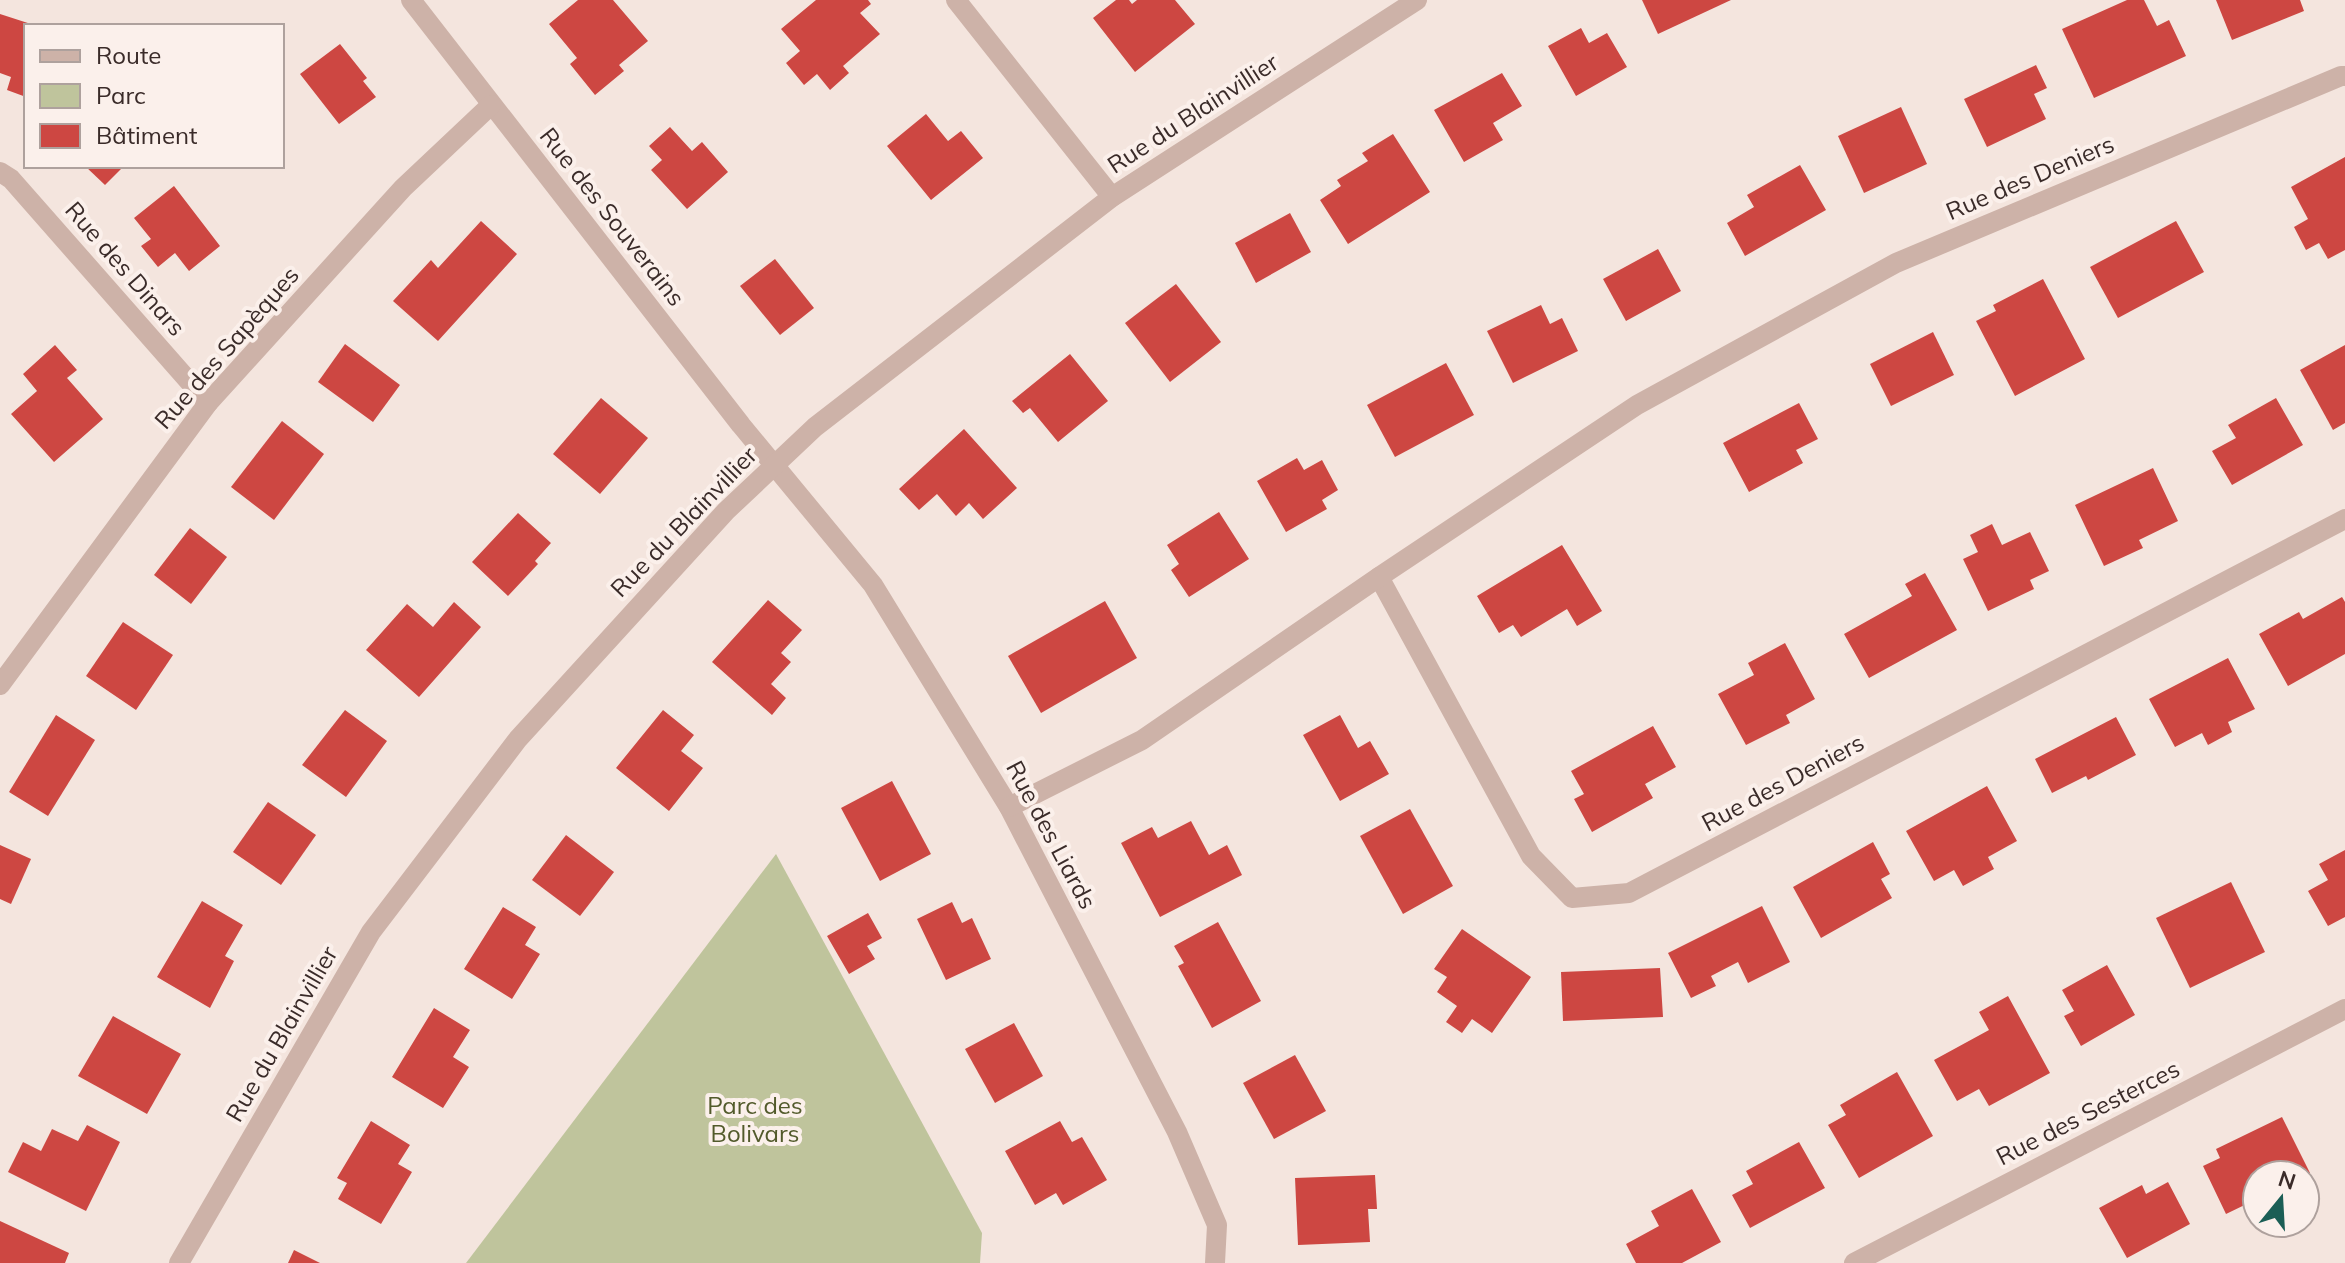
<svg xmlns="http://www.w3.org/2000/svg" width="2345" height="1263" viewBox="0 0 2345 1263" font-family="Mulish,sans-serif">
	<rect width="100%" height="100%" fill="#f4e5de"/>
	<path fill="#bfc49c" d="M 776,854 L 982,1233 L 980,1263 L 466,1263 Z"/>
	<g fill="#cd4742">
		<path d="M 578,0 L 613,0 L 648,41 L 619,65 L 624,71 L 595,95 L 570,64 L 577,58 L 549,24 Z"/>
		<path d="M 816,0 L 868,0 L 871,4 L 860,13 L 880,34 L 843,66 L 849,73 L 830,90 L 817,74 L 804,85 L 786,63 L 800,51 L 781,29 Z"/>
		<path d="M 1116,0 L 1129,0 L 1132,4 L 1137,0 L 1175,0 L 1195,24 L 1135,72 L 1093,18 Z"/>
		<path d="M 1642,0 L 1731,0 L 1658,34 Z"/>
		<path d="M 2127,0 L 2144,0 L 2157,26 L 2169,20 L 2186,56 L 2094,98 L 2062,29 Z"/>
		<path d="M 2216,0 L 2300,0 L 2304,11 L 2232,40 Z"/>
		<path d="M 0,14 L 34,25 L 26,26 L 26,97 L 7,90 L 11,77 L 0,73 Z"/>
		<path d="M 1581,28 L 1589,43 L 1607,33 L 1627,67 L 1576,96 L 1548,46 Z"/>
		<path d="M 340,44 L 367,78 L 363,81 L 376,97 L 339,124 L 300,74 Z"/>
		<path d="M 2036,65 L 2047,88 L 2034,94 L 2046,119 L 1987,147 L 1964,99 Z"/>
		<path d="M 1502,73 L 1522,106 L 1493,123 L 1503,140 L 1464,162 L 1434,110 Z"/>
		<path d="M 1901,107 L 1927,164 L 1864,193 L 1838,136 Z"/>
		<path d="M 926,114 L 948,141 L 961,131 L 983,158 L 931,200 L 887,146 Z"/>
		<path d="M 670,127 L 692,151 L 702,142 L 728,172 L 687,209 L 651,170 L 662,160 L 649,146 Z"/>
		<path d="M 1393,134 L 1430,192 L 1348,244 L 1320,200 L 1341,186 L 1337,180 L 1368,161 L 1362,153 Z"/>
		<path d="M 2345,157 L 2345,250 L 2328,259 L 2319,243 L 2306,250 L 2294,227 L 2308,219 L 2291,187 Z"/>
		<path d="M 1800,165 L 1826,210 L 1745,256 L 1727,223 L 1754,207 L 1747,195 Z"/>
		<path d="M 85,166 L 124,166 L 105,185 Z"/>
		<path d="M 174,186 L 220,246 L 189,271 L 175,253 L 158,267 L 141,246 L 151,239 L 134,218 Z"/>
		<path d="M 1290,213 L 1311,252 L 1256,283 L 1235,243 Z"/>
		<path d="M 481,221 L 517,254 L 438,341 L 393,301 L 431,260 L 438,268 Z"/>
		<path d="M 2176,221 L 2204,272 L 2118,318 L 2090,267 Z"/>
		<path d="M 1658,249 L 1681,291 L 1626,321 L 1603,279 Z"/>
		<path d="M 775,259 L 814,308 L 780,335 L 740,286 Z"/>
		<path d="M 2043,279 L 2085,359 L 2015,396 L 1976,321 L 1996,311 L 1993,305 Z"/>
		<path d="M 1176,284 L 1221,342 L 1170,382 L 1125,323 Z"/>
		<path d="M 1541,305 L 1550,324 L 1562,318 L 1578,351 L 1513,383 L 1487,331 Z"/>
		<path d="M 1933,332 L 1954,375 L 1891,406 L 1870,364 Z"/>
		<path d="M 345,344 L 400,385 L 373,422 L 318,382 Z"/>
		<path d="M 55,345 L 77,370 L 67,378 L 103,419 L 54,462 L 11,414 L 37,391 L 23,374 Z"/>
		<path d="M 2345,345 L 2345,423 L 2333,430 L 2300,370 Z"/>
		<path d="M 1070,354 L 1108,401 L 1058,442 L 1030,408 L 1023,413 L 1012,401 Z"/>
		<path d="M 1446,363 L 1474,415 L 1395,457 L 1367,405 Z"/>
		<path d="M 601,398 L 648,438 L 600,494 L 553,454 Z"/>
		<path d="M 2276,398 L 2303,445 L 2232,485 L 2212,451 L 2236,438 L 2228,425 Z"/>
		<path d="M 1799,403 L 1818,439 L 1796,450 L 1803,463 L 1749,492 L 1723,443 Z"/>
		<path d="M 282,421 L 324,454 L 274,520 L 231,487 Z"/>
		<path d="M 964,429 L 1017,488 L 983,519 L 969,503 L 956,516 L 937,494 L 919,510 L 899,489 Z"/>
		<path d="M 1297,458 L 1304,470 L 1322,460 L 1338,490 L 1322,500 L 1327,509 L 1286,532 L 1257,481 Z"/>
		<path d="M 2153,468 L 2178,521 L 2139,540 L 2143,548 L 2104,566 L 2075,505 Z"/>
		<path d="M 1219,512 L 1249,559 L 1189,597 L 1171,570 L 1179,564 L 1167,545 Z"/>
		<path d="M 518,513 L 551,543 L 535,561 L 538,564 L 508,596 L 472,562 Z"/>
		<path d="M 1992,524 L 2002,545 L 2030,532 L 2049,571 L 2030,580 L 2034,589 L 1988,611 L 1963,559 L 1978,552 L 1970,535 Z"/>
		<path d="M 190,528 L 227,557 L 191,604 L 154,575 Z"/>
		<path d="M 1562,545 L 1602,611 L 1577,626 L 1567,609 L 1521,637 L 1513,625 L 1499,633 L 1477,596 Z"/>
		<path d="M 1925,573 L 1957,630 L 1869,678 L 1844,634 L 1912,596 L 1905,584 Z"/>
		<path d="M 2342,597 L 2345,602 L 2345,654 L 2288,686 L 2259,634 L 2299,612 L 2303,619 Z"/>
		<path d="M 768,600 L 802,630 L 781,653 L 791,662 L 771,684 L 786,698 L 772,715 L 712,662 Z"/>
		<path d="M 1105,601 L 1137,658 L 1041,713 L 1008,656 Z"/>
		<path d="M 454,602 L 481,627 L 419,697 L 366,650 L 407,604 L 433,627 Z"/>
		<path d="M 123,622 L 173,655 L 136,710 L 86,676 Z"/>
		<path d="M 1785,643 L 1815,699 L 1786,715 L 1790,723 L 1746,745 L 1718,694 L 1754,675 L 1748,663 Z"/>
		<path d="M 2228,658 L 2255,709 L 2228,722 L 2232,732 L 2208,745 L 2202,733 L 2175,747 L 2149,699 Z"/>
		<path d="M 345,710 L 387,741 L 346,797 L 302,765 Z"/>
		<path d="M 663,710 L 694,735 L 681,751 L 703,768 L 669,811 L 616,768 Z"/>
		<path d="M 56,715 L 95,740 L 48,816 L 9,792 Z"/>
		<path d="M 1340,715 L 1358,748 L 1370,741 L 1389,774 L 1340,801 L 1303,735 Z"/>
		<path d="M 2116,717 L 2136,755 L 2088,780 L 2086,776 L 2052,793 L 2035,759 Z"/>
		<path d="M 1653,726 L 1676,767 L 1645,784 L 1653,798 L 1592,832 L 1574,799 L 1584,794 L 1571,771 Z"/>
		<path d="M 892,781 L 931,854 L 880,881 L 841,808 Z"/>
		<path d="M 1987,786 L 2017,841 L 1988,857 L 1994,869 L 1963,886 L 1954,870 L 1934,881 L 1906,831 Z"/>
		<path d="M 268,802 L 316,835 L 281,885 L 233,852 Z"/>
		<path d="M 1410,809 L 1453,886 L 1403,914 L 1360,836 Z"/>
		<path d="M 1191,821 L 1209,855 L 1227,845 L 1242,875 L 1160,917 L 1121,843 L 1152,827 L 1158,838 Z"/>
		<path d="M 566,835 L 614,872 L 580,916 L 532,880 Z"/>
		<path d="M 1873,842 L 1890,874 L 1881,879 L 1892,898 L 1821,938 L 1793,887 Z"/>
		<path d="M 0,845 L 31,859 L 11,904 L 0,899 Z"/>
		<path d="M 2345,850 L 2345,917 L 2328,926 L 2308,891 L 2328,880 L 2319,864 Z"/>
		<path d="M 2231,882 L 2265,952 L 2190,988 L 2156,918 Z"/>
		<path d="M 202,901 L 243,925 L 225,956 L 234,961 L 210,1008 L 157,977 Z"/>
		<path d="M 952,902 L 962,923 L 972,918 L 991,959 L 946,980 L 917,919 Z"/>
		<path d="M 1762,906 L 1790,962 L 1748,983 L 1738,962 L 1711,976 L 1716,986 L 1691,998 L 1668,953 Z"/>
		<path d="M 503,907 L 536,927 L 525,945 L 540,954 L 512,999 L 464,969 Z"/>
		<path d="M 868,913 L 882,938 L 867,946 L 875,959 L 849,974 L 827,936 Z"/>
		<path d="M 1218,922 L 1261,1001 L 1212,1028 L 1178,966 L 1184,963 L 1174,946 Z"/>
		<path d="M 1462,929 L 1531,977 L 1492,1033 L 1472,1019 L 1462,1033 L 1446,1022 L 1457,1006 L 1437,992 L 1447,977 L 1434,969 Z"/>
		<path d="M 2107,965 L 2135,1015 L 2081,1046 L 2064,1016 L 2074,1011 L 2062,990 Z"/>
		<path d="M 1660,968 L 1663,1017 L 1563,1021 L 1561,972 Z"/>
		<path d="M 2008,996 L 2050,1073 L 1989,1106 L 1979,1089 L 1957,1101 L 1934,1060 L 1989,1030 L 1979,1012 Z"/>
		<path d="M 434,1008 L 470,1030 L 453,1057 L 469,1067 L 443,1108 L 392,1077 Z"/>
		<path d="M 113,1016 L 181,1054 L 147,1114 L 78,1076 Z"/>
		<path d="M 1014,1023 L 1043,1076 L 995,1103 L 965,1049 Z"/>
		<path d="M 1295,1055 L 1326,1111 L 1274,1139 L 1243,1083 Z"/>
		<path d="M 1897,1072 L 1933,1136 L 1859,1178 L 1828,1125 L 1846,1115 L 1840,1105 Z"/>
		<path d="M 2282,1117 L 2310,1173 L 2305,1175 L 2257,1175 L 2257,1199 L 2226,1214 L 2203,1166 L 2220,1158 L 2216,1149 Z"/>
		<path d="M 371,1121 L 410,1145 L 398,1164 L 412,1172 L 381,1224 L 338,1199 L 347,1183 L 337,1178 Z"/>
		<path d="M 1060,1121 L 1072,1142 L 1082,1137 L 1107,1180 L 1063,1205 L 1056,1193 L 1035,1205 L 1005,1151 Z"/>
		<path d="M 87,1125 L 120,1142 L 86,1211 L 8,1172 L 23,1142 L 41,1151 L 52,1129 L 78,1141 Z"/>
		<path d="M 1799,1142 L 1825,1188 L 1750,1228 L 1732,1195 L 1753,1184 L 1746,1171 Z"/>
		<path d="M 1375,1175 L 1377,1209 L 1368,1209 L 1370,1242 L 1298,1245 L 1295,1178 Z"/>
		<path d="M 2168,1182 L 2190,1224 L 2127,1258 L 2099,1208 L 2142,1185 L 2146,1194 Z"/>
		<path d="M 1692,1189 L 1721,1242 L 1682,1263 L 1636,1263 L 1626,1244 L 1659,1226 L 1651,1211 Z"/>
		<path d="M 0,1221 L 69,1253 L 65,1263 L 0,1263 Z"/>
		<path d="M 294,1250 L 320,1263 L 288,1263 Z"/>
	</g>
	<g fill="none" stroke-linecap="round" stroke-linejoin="round">
		<g stroke="#cdb2a8" stroke-width="20">
			<path d="M 411,0 L 741,425 L 873,585 L 1009,807 L 1177,1132 L 1217,1225 L 1215,1263"/>
			<path d="M 956,0 L 1112,197"/>
			<path d="M 0,172 L 11,179 L 208,403"/>
			<path d="M 1379,577 L 1531,856 L 1572,898 L 1629,893 L 2345,519"/>
			<path d="M 0,685 L 208,403 L 403,188 L 491,105"/>
			<path d="M 1009,807 L 1142,740 L 1379,577 L 1637,405 L 1896,263 L 2341,76 L 2345,76"/>
			<path d="M 179,1263 L 371,932 L 518,739 L 726,511 L 815,427 L 1112,197 L 1417,0"/>
			<path d="M 1854,1263 L 2345,1009"/>
		</g>
	</g>
	<g text-anchor="middle" stroke-width="8" stroke-linejoin="round" paint-order="stroke">
		<g font-size="24" fill="#3a2b29" stroke="#fbf0eb">
			<text transform="translate(1193 114) rotate(-33)" y="8">Rue du Blainvillier</text>
			<text transform="translate(2030 178) rotate(-23)" y="8">Rue des Deniers</text>
			<text transform="translate(612 217) rotate(52)" y="8">Rue des Souverains</text>
			<text transform="translate(125 269) rotate(49)" y="8">Rue des Dinars</text>
			<text transform="translate(227 348) rotate(-49)" y="8">Rue des Sapèques</text>
			<text transform="translate(684 522) rotate(-46)" y="8">Rue du Blainvillier</text>
			<text transform="translate(1783 783) rotate(-28)" y="8">Rue des Deniers</text>
			<text transform="translate(1051 835) rotate(62)" y="8">Rue des Liards</text>
			<text transform="translate(282 1034) rotate(-60)" y="8">Rue du Blainvillier</text>
			<text transform="translate(2088 1113) rotate(-27)" y="8">Rue des Sesterces</text>
		</g>
		<g font-size="24" fill="#525a2b" stroke="#fbf0eb">
			<text x="755" y="1114">Parc des<tspan x="755" dy="28">Bolivars</tspan></text>
		</g>
	</g>
	<rect x="24" y="24" width="260" height="144" fill="#fbf0eb" stroke="#aea19d" stroke-width="2"/>
	<rect x="40" y="50" width="40" height="12" fill="#cdb2a8" stroke="#aea19d" stroke-width="2"/>
	<text x="96" y="64" font-size="24" fill="#3a2b29">Route</text>
	<rect x="40" y="84" width="40" height="24" fill="#bfc49c" stroke="#aea19d" stroke-width="2"/>
	<text x="96" y="104" font-size="24" fill="#3a2b29">Parc</text>
	<rect x="40" y="124" width="40" height="24" fill="#cd4742" stroke="#aea19d" stroke-width="2"/>
	<text x="96" y="144" font-size="24" fill="#3a2b29">Bâtiment</text>
	<g transform="translate(2281 1199) rotate(18)"><circle r="38" fill="#fbf0eb" stroke="#aea19d" stroke-width="2"/>
	<path d="M0-6L14 30L0 20L-14 30Z" fill="#1b5e55"/>
	<text y="-12" font-size="22" font-weight="bold" text-anchor="middle" fill="#3a2b29">N</text>
	</g>
</svg>
